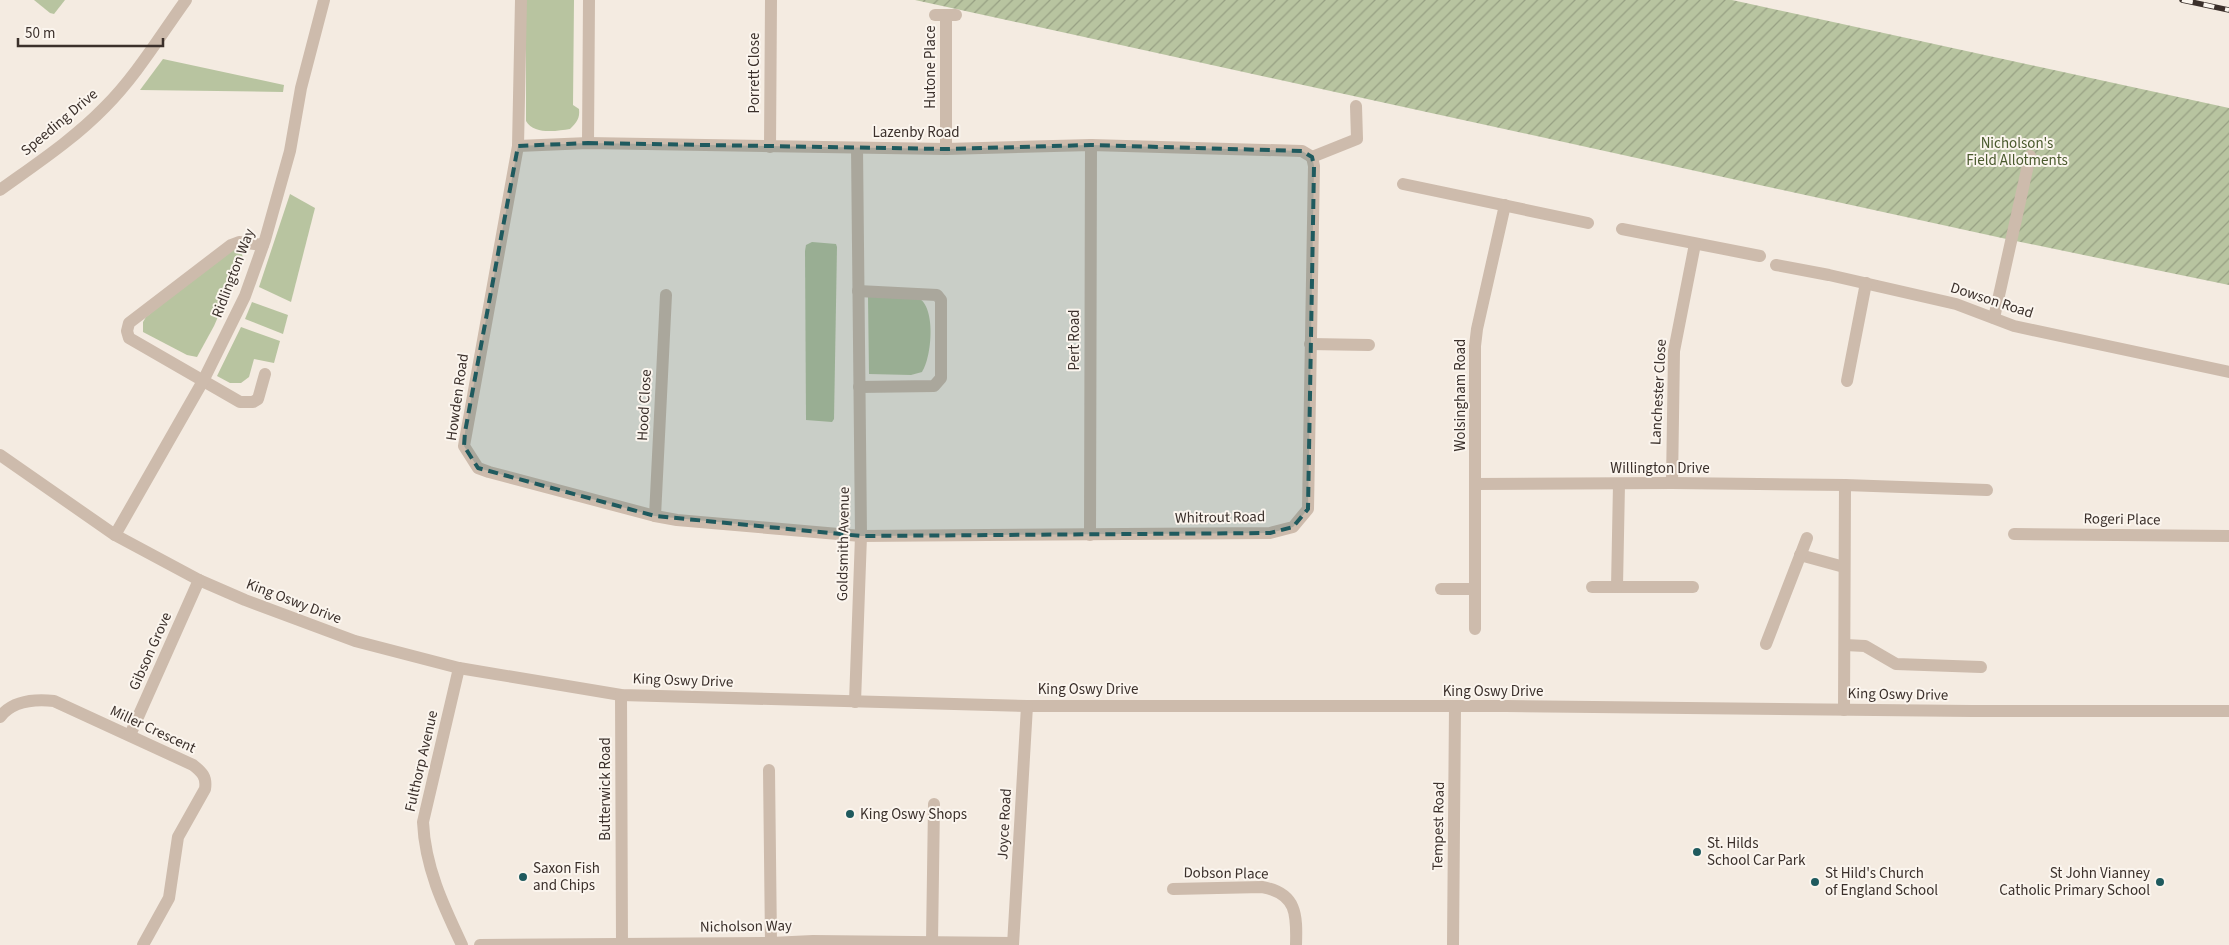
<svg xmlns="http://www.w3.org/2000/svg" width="2229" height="945" viewBox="0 0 2229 945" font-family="'Source Sans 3',sans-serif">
	<defs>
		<pattern id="garden-furrows" width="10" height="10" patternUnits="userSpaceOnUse" patternTransform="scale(1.25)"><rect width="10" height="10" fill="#b8c4a0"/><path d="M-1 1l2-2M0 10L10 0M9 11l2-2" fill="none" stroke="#97a083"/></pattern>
	</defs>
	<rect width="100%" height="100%" fill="#f4ebe1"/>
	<g fill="#b8c4a0">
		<path d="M 34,0 L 65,0 L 54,14 L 50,13 Z"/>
		<path d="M 526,0 L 574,0 L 573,105 L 579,109 C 580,118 577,122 570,129 C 557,131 534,135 526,121 Z"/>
		<path d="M 163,59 L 284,85 L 283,92 L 140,90 Z"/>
		<path d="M 290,194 L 315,208 L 291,302 L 259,287 Z"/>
		<path d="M 812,242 L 836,244 L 837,247 L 834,419 L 832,422 L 806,420 L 805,251 L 806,245 Z"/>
		<path d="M 232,248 L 241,248 L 243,259 L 214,326 L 197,357 L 187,355 L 143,332 L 143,322 L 146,317 Z"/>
		<path d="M 868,297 C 881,297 904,294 916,297 C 937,303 932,358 922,372 L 911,375 L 869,374 Z"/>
		<path d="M 252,302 L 288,315 L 283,334 L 245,319 Z"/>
		<path d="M 241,327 L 280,341 L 274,363 L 254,359 L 249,377 L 241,383 L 230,383 L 217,376 Z"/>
	</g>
	<path fill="url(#garden-furrows)" d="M 915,0 L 1732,0 L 2229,108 L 2229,285 L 2011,240 Z"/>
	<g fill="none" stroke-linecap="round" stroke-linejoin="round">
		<g stroke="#cdbbac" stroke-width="12">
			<path d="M 521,0 L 518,146 L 464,446 L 478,468 L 489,472 L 655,516 L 677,520 L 861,536 L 1270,533 L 1293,527 L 1308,509 L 1314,166 L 1312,157"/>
			<path d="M 935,15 L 956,15"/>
			<path d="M 946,15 L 946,149"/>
			<path d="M 588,143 L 589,0"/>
			<path d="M 518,146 L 588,143 L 946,149 L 1091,145 L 1302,151 L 1312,157"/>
			<path d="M 770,147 L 771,0"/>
			<path d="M 1312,157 L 1357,139 L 1356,106"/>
			<path d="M 1403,184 L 1588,223"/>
			<path d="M 0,190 C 36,164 74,139 105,107 C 136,76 160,36 186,0"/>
			<path d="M 1622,229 L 1760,256"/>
			<path d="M 263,245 L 239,242 L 231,245 L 129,323 L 127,331 L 129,338 L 240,402 L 253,402 L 258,399 L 265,374"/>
			<path d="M 1776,265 L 1829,275 L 1956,304 L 2014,326 L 2229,372"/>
			<path d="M 858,291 L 937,295 L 941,300 L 941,378 L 934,386 L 859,387"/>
			<path d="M 1994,318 L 2030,156"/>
			<path d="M 1310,344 L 1369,345"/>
			<path d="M 1847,381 L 1866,283"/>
			<path d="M 0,455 L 115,535 L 199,580 L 245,600 L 355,641 L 459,668 L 621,695 L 1027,706 L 1506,706 L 1972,711 L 2229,711"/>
			<path d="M 1672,483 L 1674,351 L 1695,244"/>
			<path d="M 1475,484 L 1672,483 L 1845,485 L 1987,490"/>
			<path d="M 655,516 L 666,295"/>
			<path d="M 2014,534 L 2229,536"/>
			<path d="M 115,535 L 203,381 L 245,296 L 265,240 L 290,151 L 301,88 L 324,0"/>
			<path d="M 1090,535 L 1091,145"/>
			<path d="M 1800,555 L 1844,567"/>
			<path d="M 1592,587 L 1693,587"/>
			<path d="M 1617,587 L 1619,484"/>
			<path d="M 1441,589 L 1475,589"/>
			<path d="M 1475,629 L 1475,346 L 1477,329 L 1505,205"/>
			<path d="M 1766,644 L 1807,538"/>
			<path d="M 1845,645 L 1865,646 L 1896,664 L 1981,667"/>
			<path d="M 459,668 L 423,822 C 425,867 443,905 462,945"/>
			<path d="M 621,695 L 622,944"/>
			<path d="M 855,702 L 861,536 L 857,148"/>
			<path d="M 1844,710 L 1845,485"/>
			<path d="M 0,717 C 13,700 35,699 54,701 L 193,765 C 202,772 207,777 205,789 L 178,837 L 169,898 L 143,945"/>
			<path d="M 130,735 L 199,580"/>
			<path d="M 769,770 L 771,943"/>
			<path d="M 1173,889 L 1262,887 C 1297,893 1297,915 1296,945"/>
			<path d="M 932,942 L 934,804"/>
			<path d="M 480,945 L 771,943 L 813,941 L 1013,943"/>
			<path d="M 1013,945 L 1027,706"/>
			<path d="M 1453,945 L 1455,707"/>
		</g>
		<g stroke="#3b302b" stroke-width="5.5">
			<path id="rail" d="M 2182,0 L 2229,10"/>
		</g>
		<use href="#rail" stroke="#fbf5ee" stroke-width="4" stroke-dasharray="11" stroke-linecap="butt"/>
	</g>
	<path fill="#1f5a5e" fill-opacity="0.2" stroke="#1f5a5e" stroke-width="4" stroke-dasharray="10 6" stroke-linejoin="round" d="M 588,143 L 946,149 L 1091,145 L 1302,151 L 1312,157 L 1314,166 L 1308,509 L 1293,527 L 1270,533 L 861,536 L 655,516 L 478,468 L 464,446 L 465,432 L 518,146 Z"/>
	<g fill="#1f5a5e" stroke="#fbf5ee" stroke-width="2">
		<circle cx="850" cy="814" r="5"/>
		<circle cx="1697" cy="852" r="5"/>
		<circle cx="523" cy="877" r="5"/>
		<circle cx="1815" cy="882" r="5"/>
		<circle cx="2160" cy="882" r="5"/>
	</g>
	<g text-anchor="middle" stroke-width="4" stroke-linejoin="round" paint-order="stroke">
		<g font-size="15" fill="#3b302b" stroke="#fbf5ee">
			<text transform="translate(930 67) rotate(-90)" y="5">Hutone Place</text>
			<text transform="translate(754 73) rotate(-90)" y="5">Porrett Close</text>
			<text transform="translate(59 122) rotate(-40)" y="5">Speeding Drive</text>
			<text x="916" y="137">Lazenby Road</text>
			<text transform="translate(233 273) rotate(-69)" y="5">Ridlington Way</text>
			<text transform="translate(1992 300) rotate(18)" y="5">Dowson Road</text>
			<text transform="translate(1074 340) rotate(-90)" y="5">Pert Road</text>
			<text transform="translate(1658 392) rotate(-87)" y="5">Lanchester Close</text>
			<text transform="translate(1460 395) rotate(-90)" y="5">Wolsingham Road</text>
			<text transform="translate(457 397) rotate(-82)" y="5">Howden Road</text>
			<text transform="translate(644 405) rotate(-87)" y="5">Hood Close</text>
			<text x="1660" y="473">Willington Drive</text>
			<text transform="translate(1220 517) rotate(-1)" y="5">Whitrout Road</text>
			<text transform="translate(2122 519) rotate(1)" y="5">Rogeri Place</text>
			<text transform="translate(843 544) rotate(-89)" y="5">Goldsmith Avenue</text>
			<text transform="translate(294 601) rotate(21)" y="5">King Oswy Drive</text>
			<text transform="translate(150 651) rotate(-66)" y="5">Gibson Grove</text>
			<text transform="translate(683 680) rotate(2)" y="5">King Oswy Drive</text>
			<text x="1088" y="694">King Oswy Drive</text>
			<text x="1493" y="696">King Oswy Drive</text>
			<text transform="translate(1898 694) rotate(1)" y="5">King Oswy Drive</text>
			<text transform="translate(153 729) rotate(25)" y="5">Miller Crescent</text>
			<text transform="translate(421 761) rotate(-77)" y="5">Fulthorp Avenue</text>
			<text transform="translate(605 789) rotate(-90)" y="5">Butterwick Road</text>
			<text transform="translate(1004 824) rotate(-87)" y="5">Joyce Road</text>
			<text transform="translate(1438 826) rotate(-89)" y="5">Tempest Road</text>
			<text transform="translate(1226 873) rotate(1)" y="5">Dobson Place</text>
			<text transform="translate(746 926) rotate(-1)" y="5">Nicholson Way</text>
		</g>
		<g font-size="15" fill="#4a5a2e" stroke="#fbf5ee">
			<text x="2017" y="148">Nicholson's<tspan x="2017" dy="17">Field Allotments</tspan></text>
		</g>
		<g font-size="15" fill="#3b302b" stroke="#fbf5ee" text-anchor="start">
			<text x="860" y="819">King Oswy Shops</text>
			<text x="1707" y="848">St. Hilds<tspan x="1707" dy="17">School Car Park</tspan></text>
			<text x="533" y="873">Saxon Fish<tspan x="533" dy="17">and Chips</tspan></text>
			<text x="1825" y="878">St Hild's Church<tspan x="1825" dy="17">of England School</tspan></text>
			<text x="2150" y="878" text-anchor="end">St John Vianney<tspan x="2150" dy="17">Catholic Primary School</tspan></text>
		</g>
	</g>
	<path d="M18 38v8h145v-8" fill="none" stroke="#3b302b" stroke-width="2.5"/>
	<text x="25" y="38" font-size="15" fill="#3b302b" stroke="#fbf5ee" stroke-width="4" paint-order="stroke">50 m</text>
</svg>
